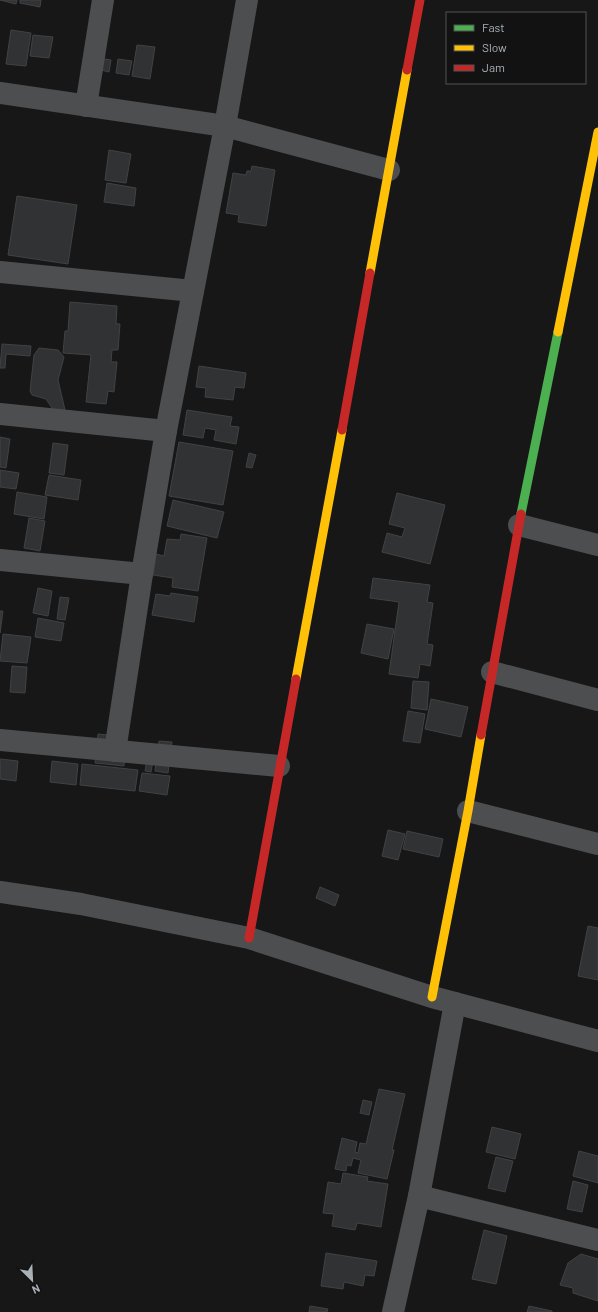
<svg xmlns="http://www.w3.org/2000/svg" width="598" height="1312" viewBox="0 0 598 1312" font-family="Barlow,sans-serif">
	<rect width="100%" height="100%" fill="#171718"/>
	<g fill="#313233" stroke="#404244">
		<path d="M 0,0 L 17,0 L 16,4 Z"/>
		<path d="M 20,0 L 41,0 L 40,7 L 20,3 Z"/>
		<path d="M 11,30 L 31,33 L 26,66 L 6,64 Z"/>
		<path d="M 33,35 L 53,37 L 49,58 L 30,56 Z"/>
		<path d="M 137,45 L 155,47 L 150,79 L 132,76 Z"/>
		<path d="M 99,58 L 111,60 L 109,72 L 97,69 Z"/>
		<path d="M 118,59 L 132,61 L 129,75 L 116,73 Z"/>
		<path d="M 109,150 L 131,154 L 126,183 L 105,180 Z"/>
		<path d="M 252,166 L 275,170 L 266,226 L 238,222 L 239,215 L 226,213 L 233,173 L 246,175 L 247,171 L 251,171 Z"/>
		<path d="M 107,183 L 136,188 L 134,206 L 104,202 Z"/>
		<path d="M 17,196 L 77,205 L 68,264 L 8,255 Z"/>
		<path d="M 70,302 L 117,306 L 116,324 L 120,324 L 118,350 L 112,350 L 111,362 L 117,362 L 114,392 L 108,391 L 106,404 L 86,402 L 91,355 L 63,353 L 65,331 L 68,331 Z"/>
		<path d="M 2,344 L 31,346 L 30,356 L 6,354 L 5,368 L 0,368 Z"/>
		<path d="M 39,348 L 58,350 L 64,357 L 58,380 L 65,410 L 56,414 L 46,399 L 32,395 L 30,391 L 34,355 Z"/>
		<path d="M 199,366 L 246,373 L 244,388 L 235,387 L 233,400 L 205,397 L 206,388 L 196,387 Z"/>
		<path d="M 187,410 L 232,417 L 230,426 L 239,427 L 236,444 L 214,440 L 216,430 L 205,428 L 203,438 L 183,435 Z"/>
		<path d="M 0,437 L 10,439 L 6,468 L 0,467 Z"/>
		<path d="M 179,442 L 233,451 L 223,505 L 169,496 Z"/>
		<path d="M 53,443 L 68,445 L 64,475 L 49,473 Z"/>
		<path d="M 249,453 L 256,455 L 252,468 L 246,467 Z"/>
		<path d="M 0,470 L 19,473 L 16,489 L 0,487 Z"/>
		<path d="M 49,475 L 81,480 L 78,500 L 45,495 Z"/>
		<path d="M 17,492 L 47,497 L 44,519 L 14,514 Z"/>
		<path d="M 397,493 L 445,505 L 430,564 L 382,552 L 387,533 L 402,537 L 405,528 L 389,524 Z"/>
		<path d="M 173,500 L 224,512 L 217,538 L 167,526 Z"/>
		<path d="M 29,518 L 45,521 L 40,551 L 24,548 Z"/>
		<path d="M 181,534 L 207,538 L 198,591 L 172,587 L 173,578 L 153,575 L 156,554 L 164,556 L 167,539 L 180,540 Z"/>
		<path d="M 373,578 L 430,585 L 427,602 L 433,603 L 427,644 L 433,645 L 430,666 L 420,664 L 418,678 L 389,674 L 399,602 L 370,598 Z"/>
		<path d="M 38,588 L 52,591 L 48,616 L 33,613 Z"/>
		<path d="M 171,593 L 198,597 L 194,622 L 152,615 L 156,594 L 170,596 Z"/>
		<path d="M 60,597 L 69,598 L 65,620 L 57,619 Z"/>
		<path d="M 0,611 L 3,611 L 0,633 Z"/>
		<path d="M 38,618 L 64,623 L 61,641 L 35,637 Z"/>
		<path d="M 367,624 L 394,629 L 388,659 L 361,653 Z"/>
		<path d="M 3,634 L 31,637 L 27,663 L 0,661 Z"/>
		<path d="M 12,666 L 27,667 L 25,693 L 10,692 Z"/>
		<path d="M 413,681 L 429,682 L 427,710 L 411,708 Z"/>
		<path d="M 431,699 L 468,707 L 461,737 L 425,729 Z"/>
		<path d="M 408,711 L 425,714 L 420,743 L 403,741 Z"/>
		<path d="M 98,734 L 126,737 L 124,766 L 95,763 Z"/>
		<path d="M 159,741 L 172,742 L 168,773 L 155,771 Z"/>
		<path d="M 148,753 L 154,754 L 151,772 L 145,771 Z"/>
		<path d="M 0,759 L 18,761 L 16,781 L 0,779 Z"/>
		<path d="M 52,761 L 78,764 L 76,785 L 50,782 Z"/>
		<path d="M 82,764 L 138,770 L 135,791 L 80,785 Z"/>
		<path d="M 142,773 L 170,776 L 167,795 L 139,791 Z"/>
		<path d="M 388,830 L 405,834 L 398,860 L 382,856 Z"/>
		<path d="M 407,831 L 443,839 L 439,857 L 403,849 Z"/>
		<path d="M 320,887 L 339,895 L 335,906 L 316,898 Z"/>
		<path d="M 588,926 L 598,928 L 598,980 L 578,976 Z"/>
		<path d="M 379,1089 L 405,1094 L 392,1150 L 394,1150 L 387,1179 L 358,1173 L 361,1160 L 353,1158 L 351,1166 L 347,1165 L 346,1171 L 335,1169 L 342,1138 L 357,1142 L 355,1152 L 358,1153 L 360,1143 L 366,1144 Z"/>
		<path d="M 363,1100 L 372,1102 L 369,1115 L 360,1113 Z"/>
		<path d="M 492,1127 L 521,1134 L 515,1159 L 486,1152 Z"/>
		<path d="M 579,1151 L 598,1156 L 598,1183 L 573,1176 Z"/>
		<path d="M 496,1157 L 513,1161 L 505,1192 L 488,1188 Z"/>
		<path d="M 343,1173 L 368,1177 L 367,1181 L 388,1184 L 381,1227 L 357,1223 L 355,1230 L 332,1226 L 334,1214 L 323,1213 L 328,1182 L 341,1184 Z"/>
		<path d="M 573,1181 L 588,1185 L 582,1212 L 567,1209 Z"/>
		<path d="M 484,1230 L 507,1236 L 496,1284 L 472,1279 Z"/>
		<path d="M 326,1253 L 377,1261 L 374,1276 L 365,1275 L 363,1286 L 344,1282 L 343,1289 L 321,1286 Z"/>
		<path d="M 581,1254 L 598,1259 L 598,1301 L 573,1293 L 573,1288 L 560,1285 L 568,1263 Z"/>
		<path d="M 310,1306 L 328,1309 L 327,1312 L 309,1312 Z"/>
		<path d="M 529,1306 L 552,1311 L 552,1312 L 527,1312 Z"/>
	</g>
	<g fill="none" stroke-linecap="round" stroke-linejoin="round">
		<g stroke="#4c4e50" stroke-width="22">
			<path d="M 0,93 L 225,126 L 389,170"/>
			<path d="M 86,106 L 103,0"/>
			<path d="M 0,272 L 193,291"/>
			<path d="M 0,414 L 166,431"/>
			<path d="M 519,525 L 598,545"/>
			<path d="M 0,560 L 142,574"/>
			<path d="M 492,672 L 598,700"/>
			<path d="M 0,740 L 279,766"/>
			<path d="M 115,751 L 142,574 L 166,431 L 225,126 L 247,0"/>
			<path d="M 468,811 L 598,844"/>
			<path d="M 0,892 L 81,904 L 249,938 L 432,997 L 598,1041"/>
			<path d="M 419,1196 L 598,1240"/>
			<path d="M 393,1312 L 419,1196 L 455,1003"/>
		</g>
		<path stroke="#4caf50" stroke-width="9" d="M 521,514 L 558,332"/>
		<g stroke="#ffc107" stroke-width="9">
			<path d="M 370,273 L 407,70"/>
			<path d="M 558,332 L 598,132"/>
			<path d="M 296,679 L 342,430"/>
			<path d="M 432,997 L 468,811 L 481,735"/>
		</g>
		<g stroke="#c62828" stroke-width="9">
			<path d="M 407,70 L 420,0"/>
			<path d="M 342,430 L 370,273"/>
			<path d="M 481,735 L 521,514"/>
			<path d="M 249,938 L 296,679"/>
		</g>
	</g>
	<rect x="446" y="12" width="140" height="72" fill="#121213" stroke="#4f5254"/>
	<rect x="454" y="25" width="20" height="6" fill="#4caf50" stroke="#4f5254"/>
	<text x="482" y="32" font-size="12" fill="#aab1b6">Fast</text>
	<rect x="454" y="45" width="20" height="6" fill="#ffc107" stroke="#4f5254"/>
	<text x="482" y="52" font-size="12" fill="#aab1b6">Slow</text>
	<rect x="454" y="65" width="20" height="6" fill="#c62828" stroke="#4f5254"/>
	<text x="482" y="72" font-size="12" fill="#aab1b6">Jam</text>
	<g transform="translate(32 1280) rotate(156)" stroke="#121213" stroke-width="3" paint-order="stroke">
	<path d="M0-3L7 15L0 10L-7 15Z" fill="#aab1b6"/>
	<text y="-6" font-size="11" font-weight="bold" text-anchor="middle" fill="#aab1b6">N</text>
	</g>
</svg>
